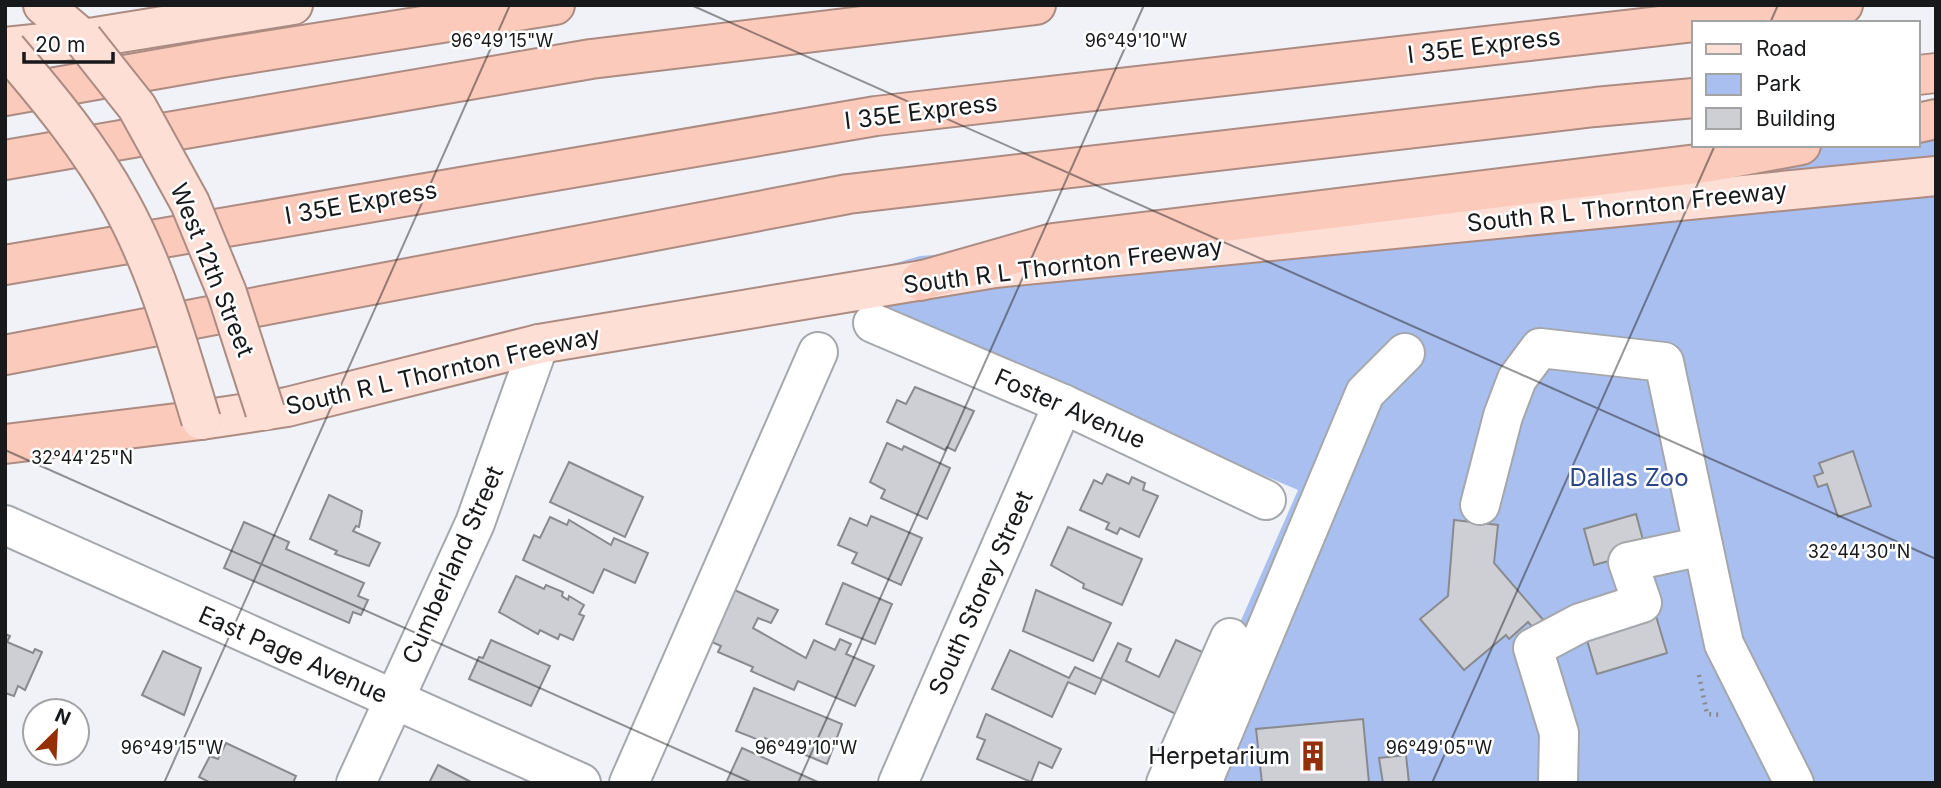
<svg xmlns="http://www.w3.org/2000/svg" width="1941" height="788" viewBox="0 0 1941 788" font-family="Inter,sans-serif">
	<rect width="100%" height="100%" fill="#f0f2f7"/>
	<path fill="#a9bfef" d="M 1936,123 L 1936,783 L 1170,783 L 1298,490 L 817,286 L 920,256 L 1199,235 L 1787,145 L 1918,145 L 1918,125 Z"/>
	<g fill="#cdcfd4" stroke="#888a8e" stroke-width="2">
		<path d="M 915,387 L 974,411 L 955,451 L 947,447 L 945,450 L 887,422 L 897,400 L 906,404 Z"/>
		<path d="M 887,443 L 902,450 L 904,446 L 950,468 L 927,519 L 881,498 L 885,490 L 870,482 Z"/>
		<path d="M 1853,451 L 1871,506 L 1838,517 L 1827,484 L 1818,487 L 1814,476 L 1823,473 L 1819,463 Z"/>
		<path d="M 569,462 L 643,497 L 625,537 L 550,502 Z"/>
		<path d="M 1107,474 L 1129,484 L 1132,477 L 1145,483 L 1143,490 L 1158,496 L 1139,537 L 1120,528 L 1117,534 L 1106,529 L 1109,523 L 1080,510 L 1094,480 L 1102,484 Z"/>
		<path d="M 329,495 L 362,511 L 359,527 L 356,526 L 353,531 L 380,543 L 369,566 L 335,554 L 337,551 L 310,539 Z"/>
		<path d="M 1636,514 L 1646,551 L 1594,565 L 1584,529 Z"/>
		<path d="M 871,516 L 922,538 L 901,585 L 852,563 L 857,553 L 838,545 L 850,518 L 867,526 Z"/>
		<path d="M 550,517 L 567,525 L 569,520 L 611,545 L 614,538 L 648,553 L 635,583 L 604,569 L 593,593 L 523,560 L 534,535 L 540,538 Z"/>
		<path d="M 1454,520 L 1498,525 L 1494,563 L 1545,622 L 1536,631 L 1528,622 L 1509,639 L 1506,635 L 1464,670 L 1420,619 L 1448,596 Z"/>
		<path d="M 244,522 L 289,542 L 286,549 L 364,583 L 358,596 L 368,600 L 361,615 L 353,612 L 349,623 L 224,568 Z"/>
		<path d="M 1068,527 L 1142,559 L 1122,605 L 1083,588 L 1084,584 L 1051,565 Z"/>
		<path d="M 516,576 L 544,589 L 546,585 L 563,592 L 562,596 L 568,600 L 569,596 L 584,605 L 579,614 L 584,616 L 573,640 L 560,634 L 558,639 L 540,630 L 538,634 L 499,612 Z"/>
		<path d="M 843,583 L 892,604 L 875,644 L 826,624 Z"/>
		<path d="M 726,586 L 778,610 L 771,623 L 758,618 L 753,628 L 806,658 L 814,640 L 835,650 L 840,639 L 851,644 L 846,654 L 874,666 L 855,706 L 798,681 L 794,690 L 751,671 L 753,667 L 718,652 L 721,646 L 701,637 Z"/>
		<path d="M 1036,590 L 1111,623 L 1093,661 L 1023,631 Z"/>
		<path d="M 1653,606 L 1667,653 L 1597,674 L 1583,627 Z"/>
		<path d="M 5,634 L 10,636 L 7,642 L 33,653 L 35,649 L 42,652 L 25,690 L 18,686 L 14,696 L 5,693 Z"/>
		<path d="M 491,640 L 550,666 L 531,706 L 469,679 L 479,657 L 483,658 Z"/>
		<path d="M 1176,640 L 1209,655 L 1180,716 L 1102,679 L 1095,694 L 1068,682 L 1052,717 L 992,689 L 1010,650 L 1069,678 L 1075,667 L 1101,679 L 1118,643 L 1131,649 L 1126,661 L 1159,677 Z"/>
		<path d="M 163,651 L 201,668 L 184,715 L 142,695 Z"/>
		<path d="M 754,688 L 842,724 L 827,764 L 765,738 L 764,742 L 736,731 Z"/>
		<path d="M 986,714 L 1061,749 L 1052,768 L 1039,762 L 1031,782 L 977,759 L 985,740 L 977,737 Z"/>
		<path d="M 1363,719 L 1369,783 L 1262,783 L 1256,729 Z"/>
		<path d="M 226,743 L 296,776 L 293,783 L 211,783 L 199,777 L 210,756 L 218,759 Z"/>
		<path d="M 742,748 L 820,783 L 726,783 Z"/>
		<path d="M 1406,755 L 1409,783 L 1383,783 L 1379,758 Z"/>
		<path d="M 438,765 L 473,783 L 429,783 Z"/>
	</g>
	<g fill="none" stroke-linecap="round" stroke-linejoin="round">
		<g stroke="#a4a7ab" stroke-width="42">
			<g id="minor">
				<path d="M 873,323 L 1063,404 L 1266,500"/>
				<path d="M 1480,505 L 1503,416 L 1517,379 L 1540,348 L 1664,362 L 1724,644 L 1794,783"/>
				<path d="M 5,525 L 581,783"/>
				<path d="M 356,783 L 475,523 L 539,344"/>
				<path d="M 629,783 L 818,352"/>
				<path d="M 898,783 L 1063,404"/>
				<path d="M 1166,783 L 1230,638"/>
				<path d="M 1202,783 L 1365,393 L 1405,353"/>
				<path d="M 1558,783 L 1559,733 L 1533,648 L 1580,623 L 1642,603 L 1628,562 L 1703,546"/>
			</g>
		</g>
		<g stroke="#ac8c82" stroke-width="42">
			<g id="major">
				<path d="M 43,5 L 83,39"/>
				<path d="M 5,47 L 83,39 L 293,5"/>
				<path d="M 201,420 L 287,407 L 539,344 L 995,268 L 1936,176"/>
			</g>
		</g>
		<g stroke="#ac8c82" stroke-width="42">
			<g id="highway">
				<path d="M 1918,75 L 1936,73"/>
				<path d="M 5,96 L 221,58 L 555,5"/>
				<path d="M 1918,123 L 1936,119"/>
				<path d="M 5,160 L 591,59 L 1036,5"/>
				<path d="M 5,265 L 876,116 L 1843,5"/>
				<path d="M 920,281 L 1053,243 L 1705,163 L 1801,145"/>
				<path d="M 5,355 L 848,194 L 1595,107 L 1694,98"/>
				<path d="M 5,444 L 201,420"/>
			</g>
		</g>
		<path stroke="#898b8e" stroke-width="4.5" stroke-dasharray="2 5" stroke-linecap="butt" d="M 1699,675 L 1707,714 L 1722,715"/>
		<use href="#minor" stroke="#fff" stroke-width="38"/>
		<use href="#major" stroke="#fddfd6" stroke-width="38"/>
		<use href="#highway" stroke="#fbcaba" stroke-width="38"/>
		<g stroke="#ac8c82" stroke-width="42" stroke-linecap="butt">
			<g id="major-bridge">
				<path d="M 83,39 L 137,107 L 190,203 L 227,293 L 265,411"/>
				<path d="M 7,49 C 49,98 90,147 121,204 C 158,271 179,348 201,420"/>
			</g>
		</g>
		<use href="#major-bridge" stroke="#fddfd6" stroke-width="38"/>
	</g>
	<path fill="none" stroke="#18191b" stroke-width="2" stroke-opacity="0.45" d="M 691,5 L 1936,559M 1770,23 L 1778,5M 5,450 L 753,783M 164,783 L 510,5M 798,783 L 1144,5M 1432,783 L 1715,145"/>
	<defs>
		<g id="building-bare" transform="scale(2.415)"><path d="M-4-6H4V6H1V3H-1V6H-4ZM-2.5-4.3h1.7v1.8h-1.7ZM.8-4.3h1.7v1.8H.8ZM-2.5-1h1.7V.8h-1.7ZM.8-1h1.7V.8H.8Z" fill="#952f07" stroke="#fff" stroke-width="2.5" paint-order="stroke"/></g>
	</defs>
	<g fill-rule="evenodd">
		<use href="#building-bare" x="1313" y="756"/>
	</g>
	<g text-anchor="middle" stroke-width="5" stroke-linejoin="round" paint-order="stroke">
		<g font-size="24" fill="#18191b" stroke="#fff">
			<text transform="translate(1484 46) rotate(-7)" y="8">I 35E Express</text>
			<text transform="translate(921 112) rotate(-7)" y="8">I 35E Express</text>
			<text transform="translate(361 203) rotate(-10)" y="8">I 35E Express</text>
			<text transform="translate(1627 207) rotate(-6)" y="8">South R L Thornton Freeway</text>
			<text transform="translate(1063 266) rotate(-7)" y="8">South R L Thornton Freeway</text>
			<text transform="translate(212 270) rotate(68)" y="8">West 12th Street</text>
			<text transform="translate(443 371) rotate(-13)" y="8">South R L Thornton Freeway</text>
			<text transform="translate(1070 409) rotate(24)" y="8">Foster Avenue</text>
			<text transform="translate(453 565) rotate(-66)" y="8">Cumberland Street</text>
			<text transform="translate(981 593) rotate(-66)" y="8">South Storey Street</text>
			<text transform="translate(293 655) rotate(24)" y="8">East Page Avenue</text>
		</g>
		<g font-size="24" fill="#2a4488" stroke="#fff">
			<text x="1629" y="486">Dallas Zoo</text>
		</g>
		<g font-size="24" fill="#18191b" stroke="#fff" text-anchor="end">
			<text x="1290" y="764">Herpetarium</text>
		</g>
	</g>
	<g font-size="18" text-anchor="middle" fill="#18191b" stroke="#fff" stroke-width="5" stroke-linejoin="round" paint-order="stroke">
		<text x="502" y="47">96°49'15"W</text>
		<text x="1136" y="47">96°49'10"W</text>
		<text x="82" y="464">32°44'25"N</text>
		<text x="1859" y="558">32°44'30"N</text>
		<text x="172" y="754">96°49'15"W</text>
		<text x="806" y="754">96°49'10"W</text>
		<text x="1439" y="754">96°49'05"W</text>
	</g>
	<rect width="1941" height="788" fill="none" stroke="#18191b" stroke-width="14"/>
	<rect x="1692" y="21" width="228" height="126" fill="#ffffff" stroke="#a3a3a4" stroke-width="2"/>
	<rect x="1706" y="44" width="35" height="10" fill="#fddfd6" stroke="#a3a3a4" stroke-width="2"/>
	<text x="1756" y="56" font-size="21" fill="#18191b">Road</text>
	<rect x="1706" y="74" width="35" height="21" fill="#a9bfef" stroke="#a3a3a4" stroke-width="2"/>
	<text x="1756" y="91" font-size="21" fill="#18191b">Park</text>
	<rect x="1706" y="108" width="35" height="21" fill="#cdcfd4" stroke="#a3a3a4" stroke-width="2"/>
	<text x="1756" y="126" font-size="21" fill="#18191b">Building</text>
	<g transform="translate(56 732) rotate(24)"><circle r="33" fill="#ffffff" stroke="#a3a3a4" stroke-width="2"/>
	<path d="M0-5L12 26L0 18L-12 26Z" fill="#952f07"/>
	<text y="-10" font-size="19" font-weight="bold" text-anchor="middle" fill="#18191b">N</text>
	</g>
	<path d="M24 52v10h89v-10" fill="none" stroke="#18191b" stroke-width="3.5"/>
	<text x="35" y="52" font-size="21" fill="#18191b" stroke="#ffffff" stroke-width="5" paint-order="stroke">20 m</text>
</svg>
